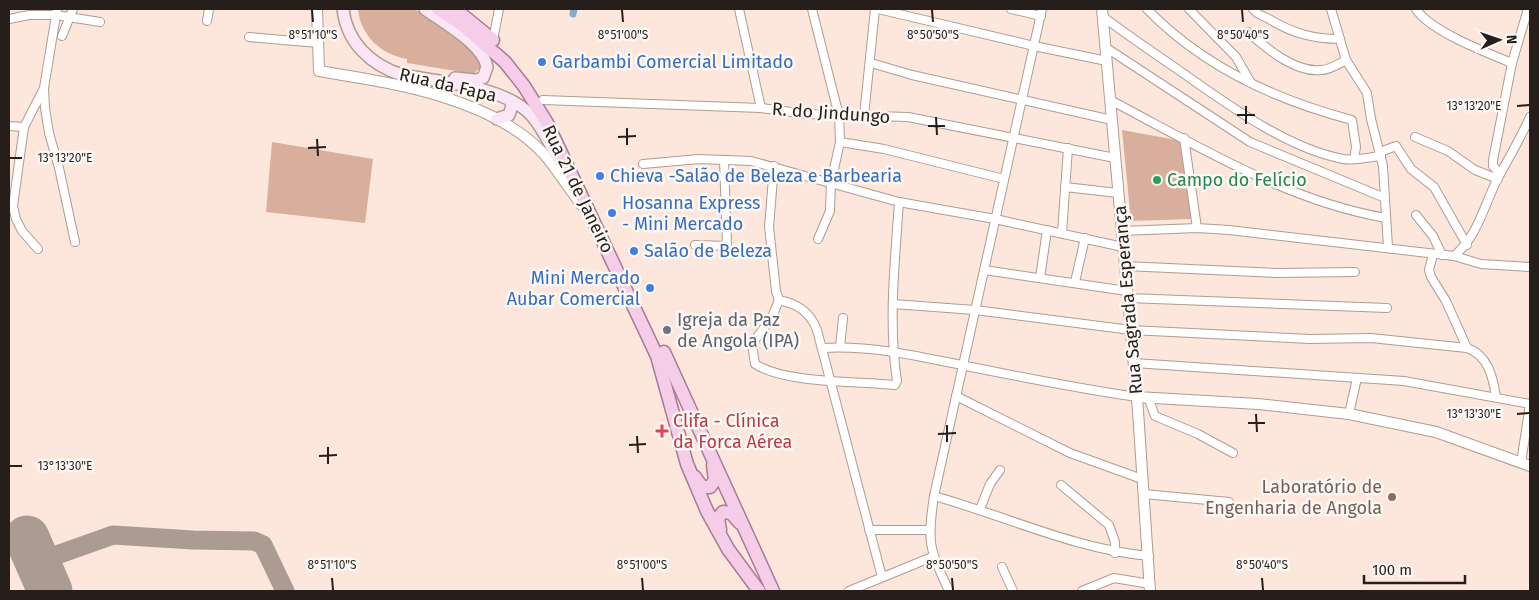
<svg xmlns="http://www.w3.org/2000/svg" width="1539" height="600" viewBox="0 0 1539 600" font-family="'Fira Sans',sans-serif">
	<rect width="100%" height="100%" fill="#fde6db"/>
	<g fill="#d7af9c">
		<path d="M 358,9 L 414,9 L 425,15 L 478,56 L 481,67 L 474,73 L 468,73 L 407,63 L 407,59 C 380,54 361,36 358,9 Z"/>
		<path d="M 1122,130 L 1182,141 L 1191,219 L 1131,221 Z"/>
		<path d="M 272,142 L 373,159 L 365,223 L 266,212 Z"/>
	</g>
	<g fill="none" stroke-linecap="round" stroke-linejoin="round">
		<path stroke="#80adca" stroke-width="7" d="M 573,14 L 574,9"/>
		<path stroke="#ac9b92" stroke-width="19" d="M 37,562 L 113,535 L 193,540 L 254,541 L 263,545 L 285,591"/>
		<path stroke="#ac9b92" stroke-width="45" d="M 27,538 L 50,591"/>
		<g stroke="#b19b92" stroke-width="10">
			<g id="minor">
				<path d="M 57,9 L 44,88 L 45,108 L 49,133 L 59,168 L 75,242"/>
				<path d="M 739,9 L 761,108"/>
				<path d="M 812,9 L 839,116 L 840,142 L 884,149 L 1004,179"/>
				<path d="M 878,9 L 1034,46 L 1107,61"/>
				<path d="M 1011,9 L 1041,16"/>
				<path d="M 1147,9 C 1202,66 1276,100 1352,120 L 1356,147 L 1354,159"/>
				<path d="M 1189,9 L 1236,57 L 1251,83"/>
				<path d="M 1253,9 C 1256,14 1263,16 1269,19 C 1292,33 1313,39 1340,39"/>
				<path d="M 1331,9 L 1346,60 L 1367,93 L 1371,119 L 1383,166 L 1388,247"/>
				<path d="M 1416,9 C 1430,31 1487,53 1512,63"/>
				<path d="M 1102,16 C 1127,35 1154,53 1180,71 C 1227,104 1286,148 1343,159 C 1356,161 1369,157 1381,156"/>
				<path d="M 9,19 L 29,15 L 56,15 L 100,22"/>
				<path d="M 207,21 L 209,9"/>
				<path d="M 1248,32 C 1266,48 1295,73 1321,70 C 1330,70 1338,64 1346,60"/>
				<path d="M 62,36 L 73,9"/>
				<path d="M 249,37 L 318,43"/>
				<path d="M 493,40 L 499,9"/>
				<path d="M 1105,47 L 1250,142 L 1385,198"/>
				<path d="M 871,63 L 912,75 L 1112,120"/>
				<path d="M 543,100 L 761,108 L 806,114 L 908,117 L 1115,158"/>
				<path d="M 1110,100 C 1198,146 1287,201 1386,218"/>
				<path d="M 864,116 L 875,9"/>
				<path d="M 9,126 L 24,127"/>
				<path d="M 1415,137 L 1448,151 L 1475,170 L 1498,179"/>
				<path d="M 1184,138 L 1197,228"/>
				<path d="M 1380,152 L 1396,146 L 1411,169 L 1434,187 L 1467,245"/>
				<path d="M 643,164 L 699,159 L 751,161 L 899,202 L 995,219 L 1123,247"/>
				<path d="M 774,166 L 769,227 L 776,291 L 779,300 C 798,304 810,312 817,330 L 882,577"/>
				<path d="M 1500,174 L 1493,166 L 1493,160 L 1512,63 L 1528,9"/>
				<path d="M 1065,187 L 1118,193"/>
				<path d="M 1416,215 L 1433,236 L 1442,255"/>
				<path d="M 1122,231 L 1197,228 L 1229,230 L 1454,256 L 1481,264 L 1530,267"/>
				<path d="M 1062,233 L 1068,148"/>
				<path d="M 818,239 L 830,211 L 831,183 L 840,142"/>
				<path d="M 695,245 L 727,246 L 724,160"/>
				<path d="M 38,249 L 22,231 L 16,219 L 13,206 L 24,127 L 43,90"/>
				<path d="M 1433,254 L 1429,270 L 1431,277 L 1446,301 L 1467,348"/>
				<path d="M 1454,256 C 1479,235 1484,204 1499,176 C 1510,156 1521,137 1530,117"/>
				<path d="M 1125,266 L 1275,273 L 1355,272"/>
				<path d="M 984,270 L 1127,291"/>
				<path d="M 1040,278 L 1047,230"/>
				<path d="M 1075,282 L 1085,238"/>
				<path d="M 1128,298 L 1387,308"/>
				<path d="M 779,300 L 772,317 L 752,344 L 755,364 C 786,384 858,381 895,385 L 897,381 C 888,322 895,261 899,202"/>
				<path d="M 893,304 L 975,310 L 1131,330 L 1310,339 L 1371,338 L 1467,348 C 1488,355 1493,377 1496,397"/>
				<path d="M 840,347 L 843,318"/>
				<path d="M 823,348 C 873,345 922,357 971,367 C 1026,378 1081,389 1137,397"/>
				<path d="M 1134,363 L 1404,381 L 1530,404"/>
				<path d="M 956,396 L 1070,453 L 1142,479"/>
				<path d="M 1149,400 L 1155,416 L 1198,434 L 1233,453"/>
				<path d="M 1349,414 L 1357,378"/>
				<path d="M 1521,463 L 1530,404"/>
				<path d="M 1061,485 L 1109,525 L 1115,542 L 1115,553"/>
				<path d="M 1144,494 L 1229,502"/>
				<path d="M 934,496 C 1006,516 1074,549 1149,556"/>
				<path d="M 980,509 L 990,484 L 1000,470"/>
				<path d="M 869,530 L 929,530"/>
				<path d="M 1002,567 L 1013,591"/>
				<path d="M 849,591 L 932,557"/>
				<path d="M 949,591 C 929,548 927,543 934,496 L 1042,9"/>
				<path d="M 1082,591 L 1114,578 L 1150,584"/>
			</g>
		</g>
		<g stroke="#b19b92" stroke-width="12">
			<g id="tertiary">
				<path d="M 317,9 L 319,71 C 392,83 490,97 543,153 C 558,170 570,191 584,208"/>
				<path d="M 1102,9 L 1138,411 L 1150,591"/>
				<path d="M 1137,397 L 1258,404 L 1349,414 L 1436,432 L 1530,466"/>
			</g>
		</g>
		<g stroke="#b19b92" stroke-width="14">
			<g id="secondary">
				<path d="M 343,9 C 347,43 371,65 402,75 C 441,82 505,86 532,116 C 544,130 551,147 560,162"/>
				<path d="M 425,9 C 444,23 483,44 487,67 L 483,78 L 475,80 L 455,78"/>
				<path d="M 497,119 L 509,115 L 512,106 L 510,100"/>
			</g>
		</g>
		<g stroke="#a97a96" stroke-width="15">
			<g id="primary">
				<path d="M 438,9 L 461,24 L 505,62 L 524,86 L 547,123 L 657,356 L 687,464 L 707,511 L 728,549 L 759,591"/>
				<path d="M 455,9 L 493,40"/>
				<path d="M 664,352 L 773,591"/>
				<path d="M 695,477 L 702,487 L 710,487 L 715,480 L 713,465"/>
				<path d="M 720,530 L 718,518 L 723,512 L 731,513 L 740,523"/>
			</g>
		</g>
		<use href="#minor" stroke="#fff" stroke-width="8"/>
		<use href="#tertiary" stroke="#fff" stroke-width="10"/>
		<use href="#secondary" stroke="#fae6f4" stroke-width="11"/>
		<use href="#primary" stroke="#f5cde8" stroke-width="12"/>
	</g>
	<path fill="none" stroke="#261e1a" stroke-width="2" d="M 312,10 L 313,22M 622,10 L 623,22M 932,10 L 933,22M 1242,10 L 1243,22M 1246,106 L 1246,124M 1517,106 L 1529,105M 1237,115 L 1255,115M 936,117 L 937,135M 928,126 L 945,126M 627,128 L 627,145M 618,137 L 636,136M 317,139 L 318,156M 308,148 L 326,147M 10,158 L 22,158M 1256,414 L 1257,432M 1517,414 L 1529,413M 1248,423 L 1265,423M 947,425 L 947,442M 938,434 L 956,433M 637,436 L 638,453M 629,445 L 646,444M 328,447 L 328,464M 319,456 L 337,455M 10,466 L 22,466M 332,578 L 333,590M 642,578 L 643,590M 952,578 L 953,590M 1262,578 L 1263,590"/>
	<g fill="#3f7fe0" stroke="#fcf8f5" stroke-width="2">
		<circle cx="542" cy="62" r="5"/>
		<circle cx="600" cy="176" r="5"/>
		<circle cx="612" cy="213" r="5"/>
		<circle cx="634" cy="251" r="5"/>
		<circle cx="650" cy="288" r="5"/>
	</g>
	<circle fill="#2e9e5b" stroke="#fcf8f5" stroke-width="2" cx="1157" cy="180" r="5"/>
	<circle fill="#6b7280" stroke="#fcf8f5" stroke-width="2" cx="667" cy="330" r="5"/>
	<path fill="#e0444e" stroke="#fcf8f5" stroke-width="2" d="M659.5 423.5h5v5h5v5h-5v5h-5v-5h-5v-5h5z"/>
	<circle fill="#8d6e63" stroke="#fcf8f5" stroke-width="2" cx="1392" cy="497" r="5"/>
	<g text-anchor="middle" stroke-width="5" stroke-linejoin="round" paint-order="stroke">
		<g font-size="18" fill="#366cbe" stroke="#fcf8f5" text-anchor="start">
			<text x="552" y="68">Garbambi Comercial Limitado</text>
			<text x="610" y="182">Chieva -Salão de Beleza e Barbearia</text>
			<text x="622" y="209">Hosanna Express<tspan x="622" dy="21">- Mini Mercado</tspan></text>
			<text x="644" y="257">Salão de Beleza</text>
			<text x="640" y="284" text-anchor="end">Mini Mercado<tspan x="640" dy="21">Aubar Comercial</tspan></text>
		</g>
		<g font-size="18" fill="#261e1a" stroke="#fcf8f5">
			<text transform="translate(448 85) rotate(13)" y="6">Rua da Fapa</text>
			<text transform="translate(831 113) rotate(4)" y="6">R. do Jindungo</text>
			<text transform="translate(578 189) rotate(64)" y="6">Rua 21 de Janeiro</text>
			<text transform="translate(1128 300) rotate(-95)" y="6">Rua Sagrada Esperança</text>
		</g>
		<g font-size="18" fill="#27864d" stroke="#fcf8f5" text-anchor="start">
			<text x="1167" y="186">Campo do Felício</text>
		</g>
		<g font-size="18" fill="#5b616d" stroke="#fcf8f5" text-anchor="start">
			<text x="677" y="326">Igreja da Paz<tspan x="677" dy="21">de Angola (IPA)</tspan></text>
		</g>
		<g font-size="18" fill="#be3a42" stroke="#fcf8f5" text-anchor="start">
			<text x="673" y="427">Clifa - Clínica<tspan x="673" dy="21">da Forca Aérea</tspan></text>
		</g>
		<g font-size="18" fill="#785e54" stroke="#fcf8f5" text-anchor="end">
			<text x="1382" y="493">Laboratório de<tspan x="1382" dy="21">Engenharia de Angola</tspan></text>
		</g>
	</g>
	<g font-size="12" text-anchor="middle" fill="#261e1a" stroke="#fcf8f5" stroke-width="5" stroke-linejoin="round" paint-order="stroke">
		<text x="313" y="39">8°51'10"S</text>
		<text x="623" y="39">8°51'00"S</text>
		<text x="933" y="39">8°50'50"S</text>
		<text x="1243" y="39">8°50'40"S</text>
		<text x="1474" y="110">13°13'20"E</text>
		<text x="65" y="162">13°13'20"E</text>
		<text x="1474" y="418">13°13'30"E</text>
		<text x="65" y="470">13°13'30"E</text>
		<text x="332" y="569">8°51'10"S</text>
		<text x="642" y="569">8°51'00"S</text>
		<text x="952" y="569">8°50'50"S</text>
		<text x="1262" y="569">8°50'40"S</text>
	</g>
	<rect width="1539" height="600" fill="none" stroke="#261e1a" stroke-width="20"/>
	<g transform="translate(1499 40) rotate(88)" stroke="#fcf8f5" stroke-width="4" paint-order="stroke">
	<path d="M0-4L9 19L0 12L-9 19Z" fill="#261e1a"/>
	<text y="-8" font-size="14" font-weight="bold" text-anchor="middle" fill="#261e1a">N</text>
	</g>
	<path d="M1364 575v8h101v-8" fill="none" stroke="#261e1a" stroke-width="2.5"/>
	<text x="1372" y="575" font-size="15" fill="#261e1a" stroke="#fcf8f5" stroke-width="4" paint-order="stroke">100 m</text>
</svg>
